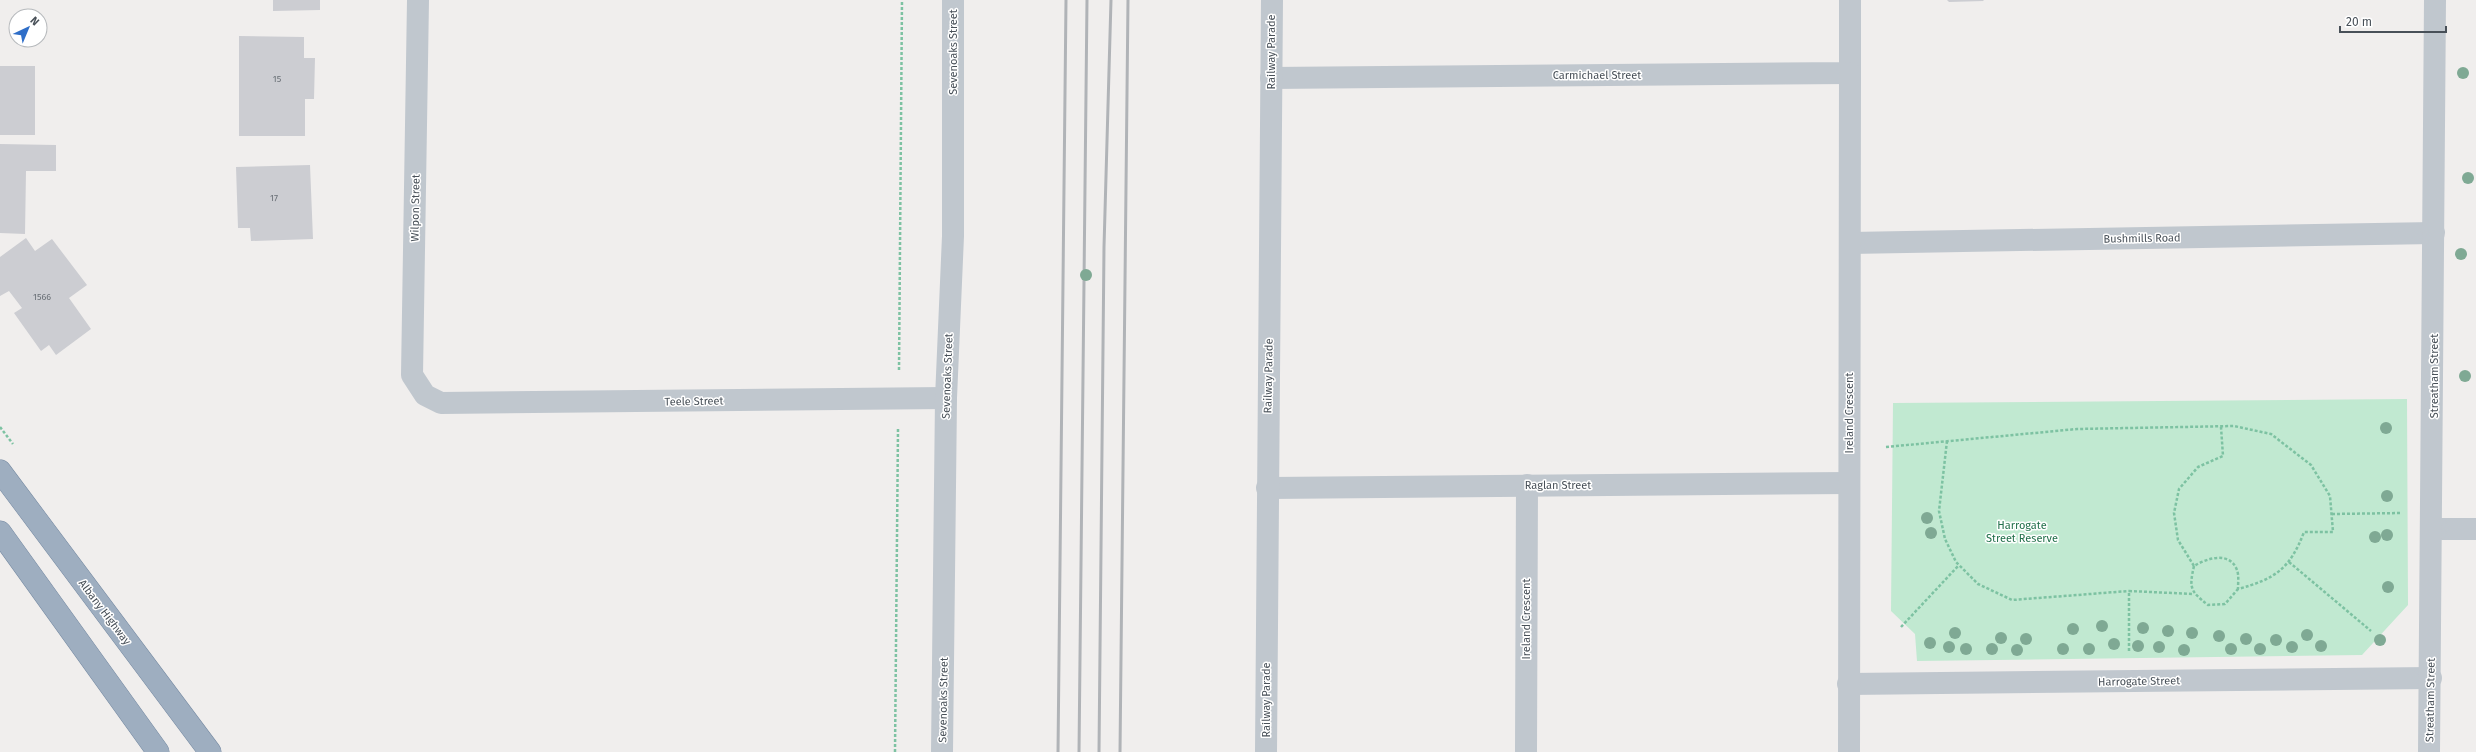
<svg xmlns="http://www.w3.org/2000/svg" width="2476" height="752" viewBox="0 0 2476 752" font-family="'Fira Sans',sans-serif">
	<rect width="100%" height="100%" fill="#f0eeed"/>
	<path fill="#c1e9d1" d="M 2407,399 L 2408,605 L 2362,655 L 1917,661 L 1915,634 L 1891,611 L 1893,403 Z"/>
	<g fill="#cccdd2">
		<path d="M 273,0 L 320,0 L 320,10 L 273,11 Z"/>
		<path d="M 1947,0 L 1983,0 L 1984,1 L 1949,2 Z"/>
		<path d="M 239,36 L 304,37 L 304,58 L 315,58 L 314,99 L 305,99 L 305,136 L 239,136 Z"/>
		<rect x="0" y="66" width="35" height="69"/>
		<path d="M 0,144 L 56,145 L 56,171 L 26,171 L 25,234 L 0,233 Z"/>
		<path d="M 310,165 L 313,239 L 251,241 L 250,228 L 238,228 L 236,167 Z"/>
		<path d="M 26,238 L 35,251 L 52,239 L 87,285 L 69,298 L 91,329 L 56,355 L 49,345 L 41,351 L 14,313 L 22,308 L 9,291 L 0,296 L 0,257 Z"/>
	</g>
	<g fill="none" stroke-linecap="round" stroke-linejoin="round">
		<g stroke="#768aa2" stroke-width="23">
			<g id="trunk">
				<path d="M 0,471 L 210,752"/>
				<path d="M 0,532 L 158,752"/>
			</g>
		</g>
		<g stroke="#7dc2a2" stroke-width="2.5" stroke-dasharray="3 2" stroke-linecap="butt">
			<path d="M 899,370 L 902,0"/>
			<path d="M 0,427 L 13,444"/>
			<path d="M 1947,441 L 1939,511 L 1945,539 L 1956,562 L 1978,584 L 2012,600 L 2129,591"/>
			<path d="M 1886,447 L 2077,429 L 2234,426 L 2271,434 L 2311,465 L 2330,496 L 2333,532 L 2304,532 C 2290,569 2275,579 2238,589 C 2238,583 2239,575 2237,570 C 2230,551 2207,558 2194,566 L 2178,540 L 2174,513 L 2179,489 L 2198,467 L 2223,456 L 2221,427"/>
			<path d="M 2332,514 L 2401,513"/>
			<path d="M 2289,562 L 2371,631"/>
			<path d="M 2194,566 C 2189,588 2190,591 2208,605 L 2225,604 L 2238,589"/>
			<path d="M 1901,627 L 1959,565"/>
			<path d="M 2129,651 L 2129,591 L 2193,594"/>
			<path d="M 895,752 L 898,429"/>
		</g>
		<g stroke="#c0c7ce" stroke-width="22">
			<path d="M 418,0 L 412,375 L 425,395 L 441,403 L 946,398"/>
			<path d="M 1271,78 L 1850,73 L 1850,0"/>
			<path d="M 1850,243 L 2434,233"/>
			<path d="M 1267,488 L 1849,483"/>
			<path d="M 2433,529 L 2476,529"/>
			<path d="M 1848,684 L 2431,678"/>
			<path d="M 942,752 L 946,398 L 953,236 L 953,0"/>
			<path d="M 1526,752 L 1527,485"/>
			<path d="M 1849,752 L 1850,73"/>
			<path d="M 2429,752 L 2435,0"/>
		</g>
		<path stroke="#c0c7ce" stroke-width="22" d="M 1266,752 L 1272,0"/>
		<use href="#trunk" stroke="#9eaec0" stroke-width="22"/>
		<g stroke="#b0b3b7" stroke-width="3">
			<path d="M 1058,752 L 1066,0"/>
			<path d="M 1079,752 L 1087,0"/>
			<path d="M 1099,752 L 1104,247 L 1111,0"/>
			<path d="M 1120,752 L 1128,0"/>
		</g>
	</g>
	<g fill="#7fa994">
		<circle cx="2463" cy="73" r="6"/>
		<circle cx="2468" cy="178" r="6"/>
		<circle cx="2461" cy="254" r="6"/>
		<circle cx="1086" cy="275" r="6"/>
		<circle cx="2465" cy="376" r="6"/>
		<circle cx="2386" cy="428" r="6"/>
		<circle cx="2387" cy="496" r="6"/>
		<circle cx="1927" cy="518" r="6"/>
		<circle cx="1931" cy="533" r="6"/>
		<circle cx="2387" cy="535" r="6"/>
		<circle cx="2375" cy="537" r="6"/>
		<circle cx="2388" cy="587" r="6"/>
		<circle cx="2102" cy="626" r="6"/>
		<circle cx="2143" cy="628" r="6"/>
		<circle cx="2073" cy="629" r="6"/>
		<circle cx="2168" cy="631" r="6"/>
		<circle cx="1955" cy="633" r="6"/>
		<circle cx="2192" cy="633" r="6"/>
		<circle cx="2307" cy="635" r="6"/>
		<circle cx="2219" cy="636" r="6"/>
		<circle cx="2001" cy="638" r="6"/>
		<circle cx="2026" cy="639" r="6"/>
		<circle cx="2246" cy="639" r="6"/>
		<circle cx="2276" cy="640" r="6"/>
		<circle cx="2380" cy="640" r="6"/>
		<circle cx="1930" cy="643" r="6"/>
		<circle cx="2114" cy="644" r="6"/>
		<circle cx="2138" cy="646" r="6"/>
		<circle cx="2321" cy="646" r="6"/>
		<circle cx="1949" cy="647" r="6"/>
		<circle cx="2159" cy="647" r="6"/>
		<circle cx="2292" cy="647" r="6"/>
		<circle cx="1966" cy="649" r="6"/>
		<circle cx="1992" cy="649" r="6"/>
		<circle cx="2063" cy="649" r="6"/>
		<circle cx="2089" cy="649" r="6"/>
		<circle cx="2231" cy="649" r="6"/>
		<circle cx="2260" cy="649" r="6"/>
		<circle cx="2017" cy="650" r="6"/>
		<circle cx="2184" cy="650" r="6"/>
	</g>
	<g text-anchor="middle" stroke-width="3" stroke-linejoin="round" paint-order="stroke">
		<g font-size="9" fill="#696f76">
			<text x="277" y="82">15</text>
			<text x="274" y="201">17</text>
			<text x="42" y="300">1566</text>
		</g>
		<g font-size="11" fill="#485058" stroke="#fff">
			<text transform="translate(953 52) rotate(-90)" y="4">Sevenoaks Street</text>
			<text transform="translate(1271 52) rotate(-90)" y="4">Railway Parade</text>
			<text x="1597" y="79">Carmichael Street</text>
			<text transform="translate(415 208) rotate(-89)" y="4">Wilpon Street</text>
			<text transform="translate(2142 238) rotate(-1)" y="4">Bushmills Road</text>
			<text transform="translate(947 376) rotate(-88)" y="4">Sevenoaks Street</text>
			<text transform="translate(1268 376) rotate(-89)" y="4">Railway Parade</text>
			<text transform="translate(2434 376) rotate(-90)" y="4">Streatham Street</text>
			<text transform="translate(694 401) rotate(-1)" y="4">Teele Street</text>
			<text transform="translate(1849 413) rotate(-90)" y="4">Ireland Crescent</text>
			<text x="1558" y="489">Raglan Street</text>
			<text transform="translate(105 612) rotate(53)" y="4">Albany Highway</text>
			<text transform="translate(1526 619) rotate(-90)" y="4">Ireland Crescent</text>
			<text transform="translate(2139 681) rotate(-1)" y="4">Harrogate Street</text>
			<text transform="translate(943 700) rotate(-89)" y="4">Sevenoaks Street</text>
			<text transform="translate(1266 700) rotate(-90)" y="4">Railway Parade</text>
			<text transform="translate(2430 700) rotate(-89)" y="4">Streatham Street</text>
		</g>
		<g font-size="11" fill="#22704b" stroke="#fff">
			<text x="2022" y="529">Harrogate<tspan x="2022" dy="13">Street Reserve</tspan></text>
		</g>
	</g>
	<g transform="translate(28 28) rotate(44)"><circle r="19" fill="#ffffff" stroke="#b6b9bc"/>
	<path d="M0-3L7 15L0 10L-7 15Z" fill="#2f6ec8"/>
	<text y="-6" font-size="11" font-weight="bold" text-anchor="middle" fill="#485058">N</text>
	</g>
	<path d="M2340 26v6h106v-6" fill="none" stroke="#485058" stroke-width="2"/>
	<text x="2346" y="26" font-size="12" fill="#485058" stroke="#ffffff" stroke-width="3" paint-order="stroke">20 m</text>
</svg>
